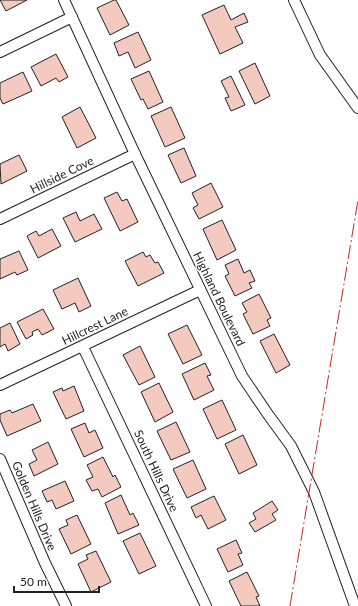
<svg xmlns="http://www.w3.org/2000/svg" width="358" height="606" viewBox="0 0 358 606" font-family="Lato,sans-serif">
	<rect width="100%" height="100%" fill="#fff"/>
	<g fill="#f3c9c0" stroke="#222">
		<path d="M 0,0 L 27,0 L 6,11 Z"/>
		<path d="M 114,0 L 116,0 L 129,25 L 110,35 L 97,8 Z"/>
		<path d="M 224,5 L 231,20 L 244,13 L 248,22 L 235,27 L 243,43 L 220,54 L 202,15 Z"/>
		<path d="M 138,32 L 151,60 L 135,68 L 128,52 L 119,56 L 114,43 Z"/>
		<path d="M 56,54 L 68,77 L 59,82 L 56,78 L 41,86 L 31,67 Z"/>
		<path d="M 255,63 L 270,96 L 255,104 L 239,71 Z"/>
		<path d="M 149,71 L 163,102 L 148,109 L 143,99 L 141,100 L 131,79 Z"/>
		<path d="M 23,72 L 32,91 L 3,104 L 0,98 L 0,83 Z"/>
		<path d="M 231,76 L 245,105 L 231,111 L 225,98 L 229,97 L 221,81 Z"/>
		<path d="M 80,107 L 96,138 L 77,148 L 62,117 Z"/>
		<path d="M 171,107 L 185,138 L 165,147 L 151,116 Z"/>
		<path d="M 184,148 L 196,176 L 181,183 L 168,155 Z"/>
		<path d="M 19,155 L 27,171 L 1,184 L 0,164 Z"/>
		<path d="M 211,183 L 223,207 L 199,219 L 193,208 L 198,205 L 192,193 Z"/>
		<path d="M 117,192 L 122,201 L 127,199 L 138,222 L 120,231 L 104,198 Z"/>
		<path d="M 76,212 L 80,221 L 94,214 L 102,229 L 75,242 L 63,218 Z"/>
		<path d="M 222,220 L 236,250 L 217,260 L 203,229 Z"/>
		<path d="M 52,229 L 61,246 L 38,258 L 27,236 L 36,231 L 39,236 Z"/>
		<path d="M 19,251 L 28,270 L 17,275 L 15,272 L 0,279 L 0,259 Z"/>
		<path d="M 143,252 L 146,257 L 150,255 L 155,263 L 158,262 L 164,273 L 138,286 L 125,261 Z"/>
		<path d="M 238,259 L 244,273 L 250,270 L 255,281 L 249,283 L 252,288 L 235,296 L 225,276 L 229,274 L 225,265 Z"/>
		<path d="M 78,278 L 91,306 L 79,312 L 75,303 L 62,309 L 53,290 Z"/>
		<path d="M 259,294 L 271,318 L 267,320 L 270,326 L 253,334 L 243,314 L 247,312 L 242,303 Z"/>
		<path d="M 43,309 L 54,329 L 42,335 L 38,329 L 32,332 L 33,335 L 26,339 L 17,322 Z"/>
		<path d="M 10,323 L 20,344 L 8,351 L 5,344 L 0,347 L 0,328 Z"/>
		<path d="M 187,325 L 202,355 L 183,364 L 168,334 Z"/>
		<path d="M 274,334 L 290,365 L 276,373 L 260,341 Z"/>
		<path d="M 140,346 L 155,377 L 139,385 L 123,355 Z"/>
		<path d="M 205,363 L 211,375 L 207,376 L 214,390 L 194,400 L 182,374 Z"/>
		<path d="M 159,383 L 173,412 L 155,422 L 141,392 Z"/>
		<path d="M 74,386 L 84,411 L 66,419 L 53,392 L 62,388 L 63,391 Z"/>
		<path d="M 222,400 L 236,430 L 217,439 L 203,409 Z"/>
		<path d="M 33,404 L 41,421 L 7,436 L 0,420 L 0,414 L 10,410 L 12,413 Z"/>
		<path d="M 176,422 L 190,452 L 171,460 L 157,431 Z"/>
		<path d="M 85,423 L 89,433 L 95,430 L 103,448 L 84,457 L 71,429 Z"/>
		<path d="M 243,435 L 257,465 L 239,474 L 225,444 Z"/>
		<path d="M 48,442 L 58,464 L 34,476 L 29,464 L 37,460 L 32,450 Z"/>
		<path d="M 103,457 L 113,477 L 115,475 L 121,487 L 102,497 L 98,489 L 92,491 L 86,480 L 93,477 L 87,465 Z"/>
		<path d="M 193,460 L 206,489 L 187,498 L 173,469 Z"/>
		<path d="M 65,481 L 74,501 L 56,509 L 52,500 L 47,502 L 42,491 Z"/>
		<path d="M 121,495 L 130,515 L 133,513 L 139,525 L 118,534 L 105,503 Z"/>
		<path d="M 214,496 L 226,520 L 208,529 L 201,515 L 196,518 L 191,507 Z"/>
		<path d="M 272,501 L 278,510 L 272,514 L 276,520 L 255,532 L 249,523 L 256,519 L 253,513 Z"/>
		<path d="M 77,515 L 91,544 L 71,554 L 59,529 L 68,525 L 66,520 Z"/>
		<path d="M 140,533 L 156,566 L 139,574 L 123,541 Z"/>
		<path d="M 236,540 L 242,553 L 238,554 L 243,565 L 228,572 L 217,549 Z"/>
		<path d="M 96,551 L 111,582 L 91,592 L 78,564 L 88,559 L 86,555 Z"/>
		<path d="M 247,572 L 259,596 L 256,597 L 260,606 L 241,606 L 229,581 Z"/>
	</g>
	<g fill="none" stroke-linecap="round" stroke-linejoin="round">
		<g stroke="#222" stroke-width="12">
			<g id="street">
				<path d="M 64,0 L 135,154 L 242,376 L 267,413 L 291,446 L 314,492 L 355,606"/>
				<path d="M 294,0 L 320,55 L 358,108"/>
				<path d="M 0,52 L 72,17"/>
				<path d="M 0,219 L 135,154"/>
				<path d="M 83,347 L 206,606"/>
				<path d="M 0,385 L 200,290"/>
				<path d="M 0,459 L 45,563 L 66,606"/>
			</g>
		</g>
		<use href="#street" stroke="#fff" stroke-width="10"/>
		<path stroke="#c62828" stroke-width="1" stroke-dasharray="14 3 2 3" stroke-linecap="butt" d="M 290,606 L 358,200"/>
	</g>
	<g text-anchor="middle" stroke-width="3" stroke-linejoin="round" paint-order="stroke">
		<g font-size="12" fill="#222" stroke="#fff">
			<text transform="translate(62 175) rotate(-26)" y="4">Hillside Cove</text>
			<text transform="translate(219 299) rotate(64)" y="4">Highland Boulevard</text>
			<text transform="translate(95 326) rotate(-26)" y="4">Hillcrest Lane</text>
			<text transform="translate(156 471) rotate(65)" y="4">South Hills Drive</text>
			<text transform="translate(34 506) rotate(67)" y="4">Golden Hills Drive</text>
		</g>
	</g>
	<path d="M14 586v6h85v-6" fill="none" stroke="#222222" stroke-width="2"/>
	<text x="20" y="586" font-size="12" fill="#222222" stroke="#ffffff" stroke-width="3" paint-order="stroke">50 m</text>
</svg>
